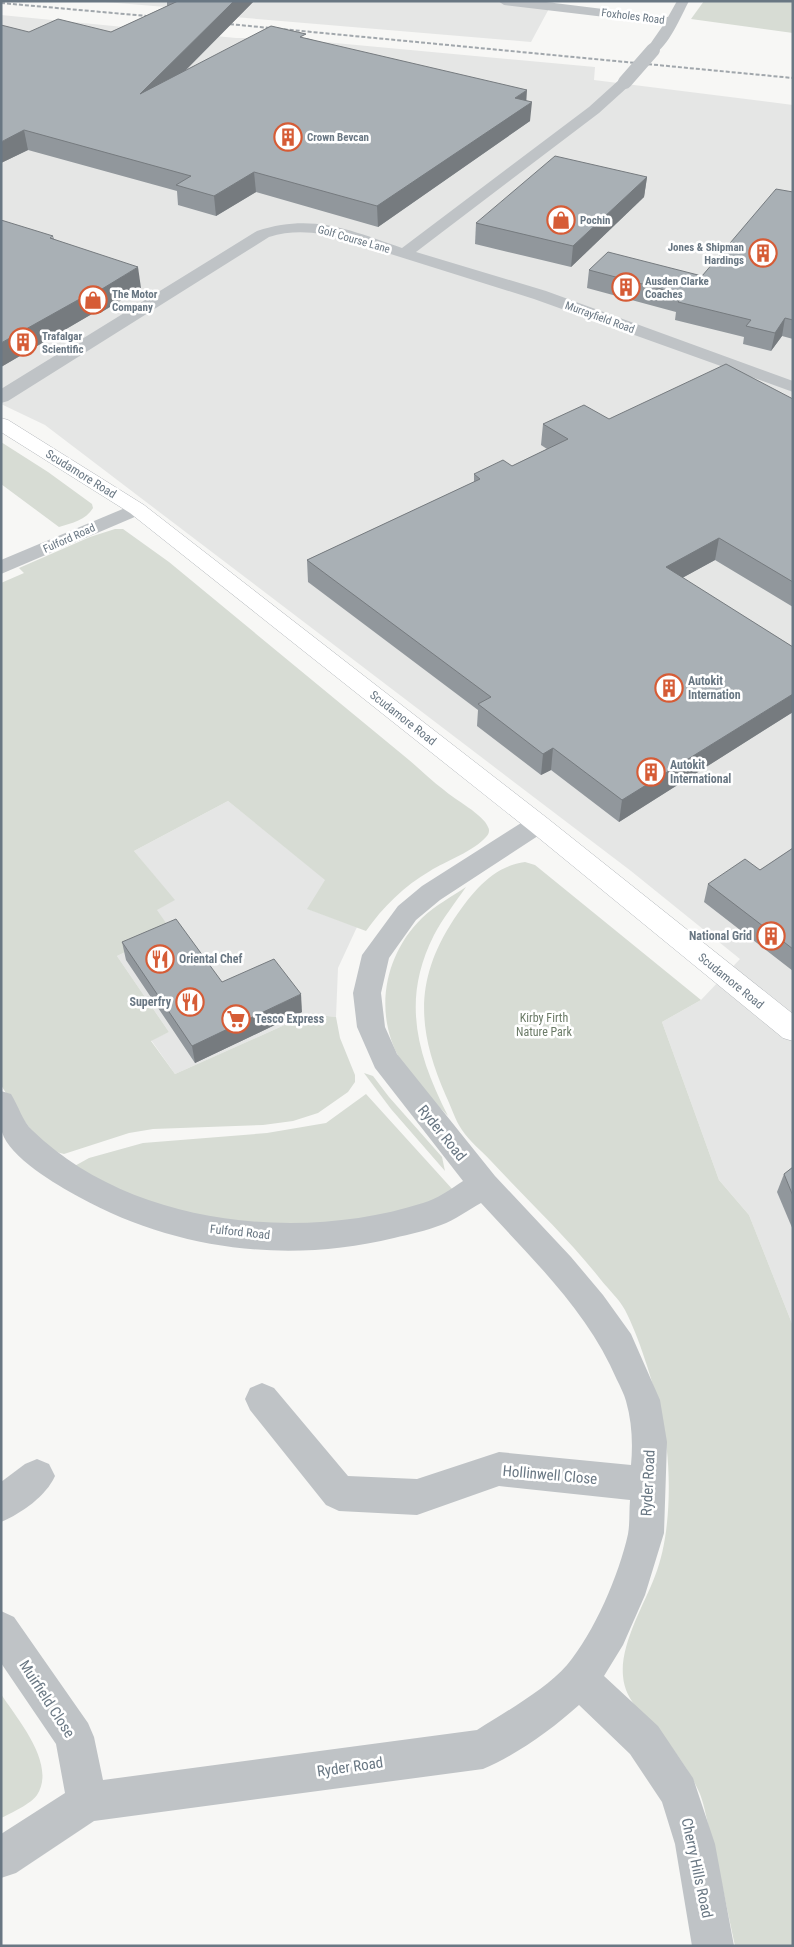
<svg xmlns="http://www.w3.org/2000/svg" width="794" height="1947" viewBox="0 0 794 1947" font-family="'Roboto Condensed',sans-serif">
	<rect width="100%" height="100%" fill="#f7f7f5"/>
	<g fill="#e5e6e5">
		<path d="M 93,1 L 558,1 L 552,3 L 531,42 L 234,17 L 166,7 Z"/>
		<path d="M 1,15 L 236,38 L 281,38 L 595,67 L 594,80 L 793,105 L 793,1326 L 749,1215 L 719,1180 L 662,1022 L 701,1000 L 740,959 L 631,871 L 45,425 L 1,404 Z"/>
		<path d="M 228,801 L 326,880 L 308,909 L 357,927 L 338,968 L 336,1017 L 309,1014 L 175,1074 L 151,1040 L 169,1032 L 117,956 L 171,930 L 156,910 L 174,900 L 134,851 Z"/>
	</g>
	<g fill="#d7dcd4">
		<path d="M 704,1 L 793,1 L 793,33 L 691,19 Z"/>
		<path d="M 1,442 L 48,472 L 92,504 L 93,508 C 86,520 72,523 59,527 L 1,484 Z"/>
		<path d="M 115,529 L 123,529 L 169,562 L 409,760 C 421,770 432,781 444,790 C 454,799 484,815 488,827 C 490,830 489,834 486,837 C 474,851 446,861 430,871 C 404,886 383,907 366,931 L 307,909 L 325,880 L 228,801 L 134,851 L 175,900 L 157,910 L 171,930 L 117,956 L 169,1032 L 151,1041 L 175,1074 L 309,1014 L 336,1017 L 340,1038 L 355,1075 L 355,1082 L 348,1092 L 318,1113 L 293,1121 L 263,1125 L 153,1129 L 129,1133 L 64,1154 C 39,1149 14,1106 1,1085 L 1,583 L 24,573 L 19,568 L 90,537 Z"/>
		<path d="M 525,862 L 535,865 L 701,1000 L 662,1022 L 719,1180 L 749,1215 L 793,1326 L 793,1946 L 735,1946 C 727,1909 720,1873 711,1836 C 707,1822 705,1807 700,1794 C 691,1773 677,1754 663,1736 C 647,1717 625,1703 623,1676 C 620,1644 644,1605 655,1576 C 673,1531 672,1456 660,1410 C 652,1380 639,1337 625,1310 C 619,1299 609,1290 601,1280 C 568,1238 528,1201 491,1161 C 482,1151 469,1141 462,1130 C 455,1120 451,1106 446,1096 C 417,1030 414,980 454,919 C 471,894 492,866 525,862 Z"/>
		<path d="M 466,887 C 455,903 443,918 434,935 C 401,1000 417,1055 448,1116 C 431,1099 413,1082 401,1061 C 373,1014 384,955 422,918 C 436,905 451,897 466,887 Z"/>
		<path d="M 364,1073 L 373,1076 L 389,1097 L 442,1157 L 445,1171 L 391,1109 Z"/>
		<path d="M 366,1094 L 454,1191 L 432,1215 L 226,1234 L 62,1173 L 89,1158 L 143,1143 L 267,1133 L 326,1123 Z"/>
		<path d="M 1,1694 C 17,1719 57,1764 37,1795 C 32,1803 10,1814 1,1818 Z"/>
	</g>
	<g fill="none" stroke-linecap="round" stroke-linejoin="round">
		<g stroke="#b4b8bc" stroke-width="1">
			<path id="secondary" d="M 1,418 L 8,420 L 144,505 L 547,818 L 793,1014 L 793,1041 L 783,1038 L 529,830 L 130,513 L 1,432 Z"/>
		</g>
		<g fill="#bfc3c6" fill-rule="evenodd">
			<path d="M 498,1 L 538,1 L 668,17 L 677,1 L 689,1 C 682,14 667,50 653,54 L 646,50 L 664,24 L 504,5 Z"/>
			<path d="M 625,78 L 630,79 L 632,82 L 630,85 L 599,113 L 416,252 L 546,291 L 793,381 L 793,392 L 534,299 L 346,240 C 320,232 295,229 269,237 L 8,401 L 1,403 L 1,389 L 257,231 C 313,213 349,230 402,248 L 589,107 L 620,79 Z"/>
			<path d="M 137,503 L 144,505 L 147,509 L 144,513 L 1,574 L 1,560 Z"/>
			<path d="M 538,815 L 547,818 L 551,824 L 547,830 L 440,900 L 416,920 L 389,958 L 381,993 L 385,1027 L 397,1054 L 495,1176 L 571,1257 L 603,1295 L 631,1334 L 660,1400 L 667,1442 L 664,1533 L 645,1595 L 623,1645 L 604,1676 L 658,1726 L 693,1778 L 715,1844 L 734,1946 L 692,1946 L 675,1844 L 662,1802 L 630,1754 L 579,1705 C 551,1730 518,1754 483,1769 L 94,1821 L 16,1873 L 1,1878 L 1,1834 L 65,1793 L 56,1744 L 1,1663 L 1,1611 L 14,1617 L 88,1723 L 94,1737 L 103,1780 L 477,1730 C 505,1712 545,1690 567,1665 C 594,1633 619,1575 628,1534 C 630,1523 629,1511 630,1500 L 499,1486 L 417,1515 L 339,1511 L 326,1505 L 250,1410 L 245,1399 L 250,1388 L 262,1383 L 274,1388 L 348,1476 L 417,1479 L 499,1452 L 631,1465 C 633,1444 632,1422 626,1401 C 624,1394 620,1386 617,1380 C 588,1311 530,1257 481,1203 C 468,1210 455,1220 441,1225 C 426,1231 410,1234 394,1238 C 287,1264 175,1250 79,1197 C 57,1185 9,1157 2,1132 C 0,1121 1,1103 1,1091 L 11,1094 C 18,1105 23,1122 32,1130 C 129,1225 298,1243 423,1203 C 437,1199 451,1189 463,1181 L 375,1068 L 357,1027 L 353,993 L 362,955 L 398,906 L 422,886 L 529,818 Z"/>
			<path d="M 37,1459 L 49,1464 L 55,1476 C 46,1496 22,1513 1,1522 L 1,1482 L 25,1464 Z"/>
		</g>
		<use href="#secondary" fill="#fff" fill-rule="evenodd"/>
		<g stroke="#a1a7ac" stroke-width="2" stroke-dasharray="4 2" stroke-linecap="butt">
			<path d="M 1,3 L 158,17"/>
			<path d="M 218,23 L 793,78"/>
		</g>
		<path stroke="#bfc3c6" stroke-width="14" d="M 625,82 L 653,50"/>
	</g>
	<g fill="#91979c">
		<path d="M 167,1 L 254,1 L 185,71 L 306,38 L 526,101 L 530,121 L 378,227 L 256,192 L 216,216 L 178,205 L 177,191 L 28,150 L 1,163 L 29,32 L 111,32 L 167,6 Z"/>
		<path d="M 647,177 L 644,197 L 571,267 L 475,244 L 476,223 Z"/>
		<path d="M 793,192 L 793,339 L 782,336 L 771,351 L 743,344 L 744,337 L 675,320 L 676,312 L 587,288 L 589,270 L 702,276 Z"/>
		<path d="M 53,236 L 54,239 L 141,288 L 100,313 L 97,311 L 1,367 Z"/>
		<path d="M 793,399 L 793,607 L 715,560 L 682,578 L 793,647 L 793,712 L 619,822 L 551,770 L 541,775 L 477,726 L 478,710 L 308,582 L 307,560 L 474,482 L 474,474 L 512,466 L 547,449 L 541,445 L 543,424 L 609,419 Z"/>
		<path d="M 793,848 L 793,971 L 704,902 L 708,884 L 760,870 Z"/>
		<path d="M 122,942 L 222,982 L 302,1012 L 195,1063 L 126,960 Z"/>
		<path d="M 793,1167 L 793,1230 L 777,1192 L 784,1174 Z"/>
	</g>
	<g fill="#767b7f">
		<path d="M 234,1 L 254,1 L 143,113 L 140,94 Z"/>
		<path d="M 527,90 L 526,106 L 532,102 L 530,121 L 378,227 L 377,206 L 515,98 Z"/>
		<path d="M 24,130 L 28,150 L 1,163 L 1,142 Z"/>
		<path d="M 254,172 L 256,192 L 216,216 L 214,196 Z"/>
		<path d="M 647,177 L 644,197 L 571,267 L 573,246 Z"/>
		<path d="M 138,267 L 141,288 L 100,313 L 97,292 Z"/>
		<path d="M 94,291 L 97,311 L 1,367 L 1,343 Z"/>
		<path d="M 785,318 L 782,336 L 771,351 L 775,333 Z"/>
		<path d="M 719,538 L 715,560 L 662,589 L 666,567 Z"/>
		<path d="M 793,694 L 793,712 L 619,822 L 622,800 Z"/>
		<path d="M 553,748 L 551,770 L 541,775 L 543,754 Z"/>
		<path d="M 301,994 L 302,1012 L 195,1063 L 192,1046 Z"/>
	</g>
	<g fill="#a9b0b5" stroke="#767b7f">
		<path d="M 178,1 L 234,1 L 140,94 L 271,26 L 306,34 L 300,37 L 527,90 L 515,98 L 532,102 L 377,206 L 254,172 L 214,196 L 176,185 L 191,176 L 24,130 L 1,142 L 1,25 L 29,32 L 58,19 L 111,32 Z"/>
		<path d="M 555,156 L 647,177 L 573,246 L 476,223 Z"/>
		<path d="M 776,189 L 793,192 L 793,320 L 785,318 L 775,333 L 746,326 L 751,320 L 678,302 L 684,295 L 589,270 L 608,252 L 702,276 Z"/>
		<path d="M 1,220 L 53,236 L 50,238 L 138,267 L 97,292 L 94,291 L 1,343 Z"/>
		<path d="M 726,364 L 793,399 L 793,582 L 719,538 L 666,567 L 793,647 L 793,694 L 622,800 L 553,748 L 543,754 L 478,704 L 491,697 L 307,560 L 480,479 L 474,474 L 503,460 L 512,466 L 568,439 L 543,424 L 584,405 L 609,419 Z"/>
		<path d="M 793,848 L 793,949 L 708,884 L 745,859 L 760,870 Z"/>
		<path d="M 176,919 L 222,982 L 274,959 L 301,994 L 192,1046 L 122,942 Z"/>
		<path d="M 793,1167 L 793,1196 L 784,1174 Z"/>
	</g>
	<defs>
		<g id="building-ring" transform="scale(1.4375)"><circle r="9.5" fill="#fff" stroke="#d65c36" stroke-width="1.5"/><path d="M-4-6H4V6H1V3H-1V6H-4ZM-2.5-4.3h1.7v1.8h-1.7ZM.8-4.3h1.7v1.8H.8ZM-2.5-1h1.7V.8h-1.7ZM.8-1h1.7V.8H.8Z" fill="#d65c36"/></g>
		<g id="shop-ring" transform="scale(1.4375)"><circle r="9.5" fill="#fff" stroke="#d65c36" stroke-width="1.5"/><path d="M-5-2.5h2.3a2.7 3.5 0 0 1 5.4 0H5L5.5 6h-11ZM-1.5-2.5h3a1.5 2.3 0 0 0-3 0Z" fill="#d65c36"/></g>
		<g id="restaurant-ring" transform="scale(1.4375)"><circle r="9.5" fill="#fff" stroke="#d65c36" stroke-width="1.5"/><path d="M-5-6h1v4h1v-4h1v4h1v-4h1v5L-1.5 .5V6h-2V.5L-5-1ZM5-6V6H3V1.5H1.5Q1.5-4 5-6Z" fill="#d65c36"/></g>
		<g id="supermarket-ring" transform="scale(1.4375)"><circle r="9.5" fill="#fff" stroke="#d65c36" stroke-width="1.5"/><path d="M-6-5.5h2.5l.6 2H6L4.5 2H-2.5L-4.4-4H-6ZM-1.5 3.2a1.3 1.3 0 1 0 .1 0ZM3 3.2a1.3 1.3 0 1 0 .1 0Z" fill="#d65c36"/></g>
	</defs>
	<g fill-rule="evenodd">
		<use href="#building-ring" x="288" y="137"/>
		<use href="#shop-ring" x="561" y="220"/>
		<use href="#building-ring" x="763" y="253"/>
		<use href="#building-ring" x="626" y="287"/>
		<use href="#shop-ring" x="93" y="300"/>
		<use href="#building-ring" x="23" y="342"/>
		<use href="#building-ring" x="669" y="688"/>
		<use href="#building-ring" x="651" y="772"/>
		<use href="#building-ring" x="771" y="936"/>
		<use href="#restaurant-ring" x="160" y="959"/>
		<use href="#restaurant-ring" x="190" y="1002"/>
		<use href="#supermarket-ring" x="236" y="1019"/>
	</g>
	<g text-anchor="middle" stroke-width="5" stroke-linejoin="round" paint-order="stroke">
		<g font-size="11" fill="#697783" stroke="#fff">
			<text transform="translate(633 16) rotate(7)" y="4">Foxholes Road</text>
			<text transform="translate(354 239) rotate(16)" y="4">Golf Course Lane</text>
			<text transform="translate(600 317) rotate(20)" y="4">Murrayfield Road</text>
			<text transform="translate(69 538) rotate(-24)" y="4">Fulford Road</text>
		</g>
		<g font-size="11" font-weight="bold" fill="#697783" stroke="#fff" text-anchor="start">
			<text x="307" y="141">Crown Bevcan</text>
			<text x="580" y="224">Pochin</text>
			<text x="744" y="251" text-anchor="end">Jones &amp; Shipman<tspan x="744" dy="13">Hardings</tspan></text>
			<text x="645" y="285">Ausden Clarke<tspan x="645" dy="13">Coaches</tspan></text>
			<text x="112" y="298">The Motor<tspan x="112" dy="13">Company</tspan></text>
			<text x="42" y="340">Trafalgar<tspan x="42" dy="13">Scientific</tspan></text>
		</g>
		<g font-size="12" fill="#697783" stroke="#fff">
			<text transform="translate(81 474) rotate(32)" y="4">Scudamore Road</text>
			<text transform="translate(403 718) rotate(38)" y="4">Scudamore Road</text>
			<text transform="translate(731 981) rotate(39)" y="4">Scudamore Road</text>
			<text transform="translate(240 1232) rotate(6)" y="4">Fulford Road</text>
		</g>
		<g font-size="12" font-weight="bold" fill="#697783" stroke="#fff" text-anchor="start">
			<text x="688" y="685">Autokit<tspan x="688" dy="14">Internation</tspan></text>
			<text x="670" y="769">Autokit<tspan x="670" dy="14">International</tspan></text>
			<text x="752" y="940" text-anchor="end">National Grid</text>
			<text x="179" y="963">Oriental Chef</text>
			<text x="171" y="1006" text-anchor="end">Superfry</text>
			<text x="255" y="1023">Tesco Express</text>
		</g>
		<g font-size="12" fill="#6b7b67" stroke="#fff">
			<text x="544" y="1022">Kirby Firth<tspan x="544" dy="14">Nature Park</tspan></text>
		</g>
		<g font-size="15" fill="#697783" stroke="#fff">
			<text transform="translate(442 1133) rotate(51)" y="5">Ryder Road</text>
			<text transform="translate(550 1475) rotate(5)" y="5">Hollinwell Close</text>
			<text transform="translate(648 1483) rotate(-87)" y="5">Ryder Road</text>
			<text transform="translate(47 1699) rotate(57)" y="5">Muirfield Close</text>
			<text transform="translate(350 1767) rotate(-8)" y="5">Ryder Road</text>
			<text transform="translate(697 1868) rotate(78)" y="5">Cherry Hills Road</text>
		</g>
	</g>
	<rect width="794" height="1947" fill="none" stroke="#697783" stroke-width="5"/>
</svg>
